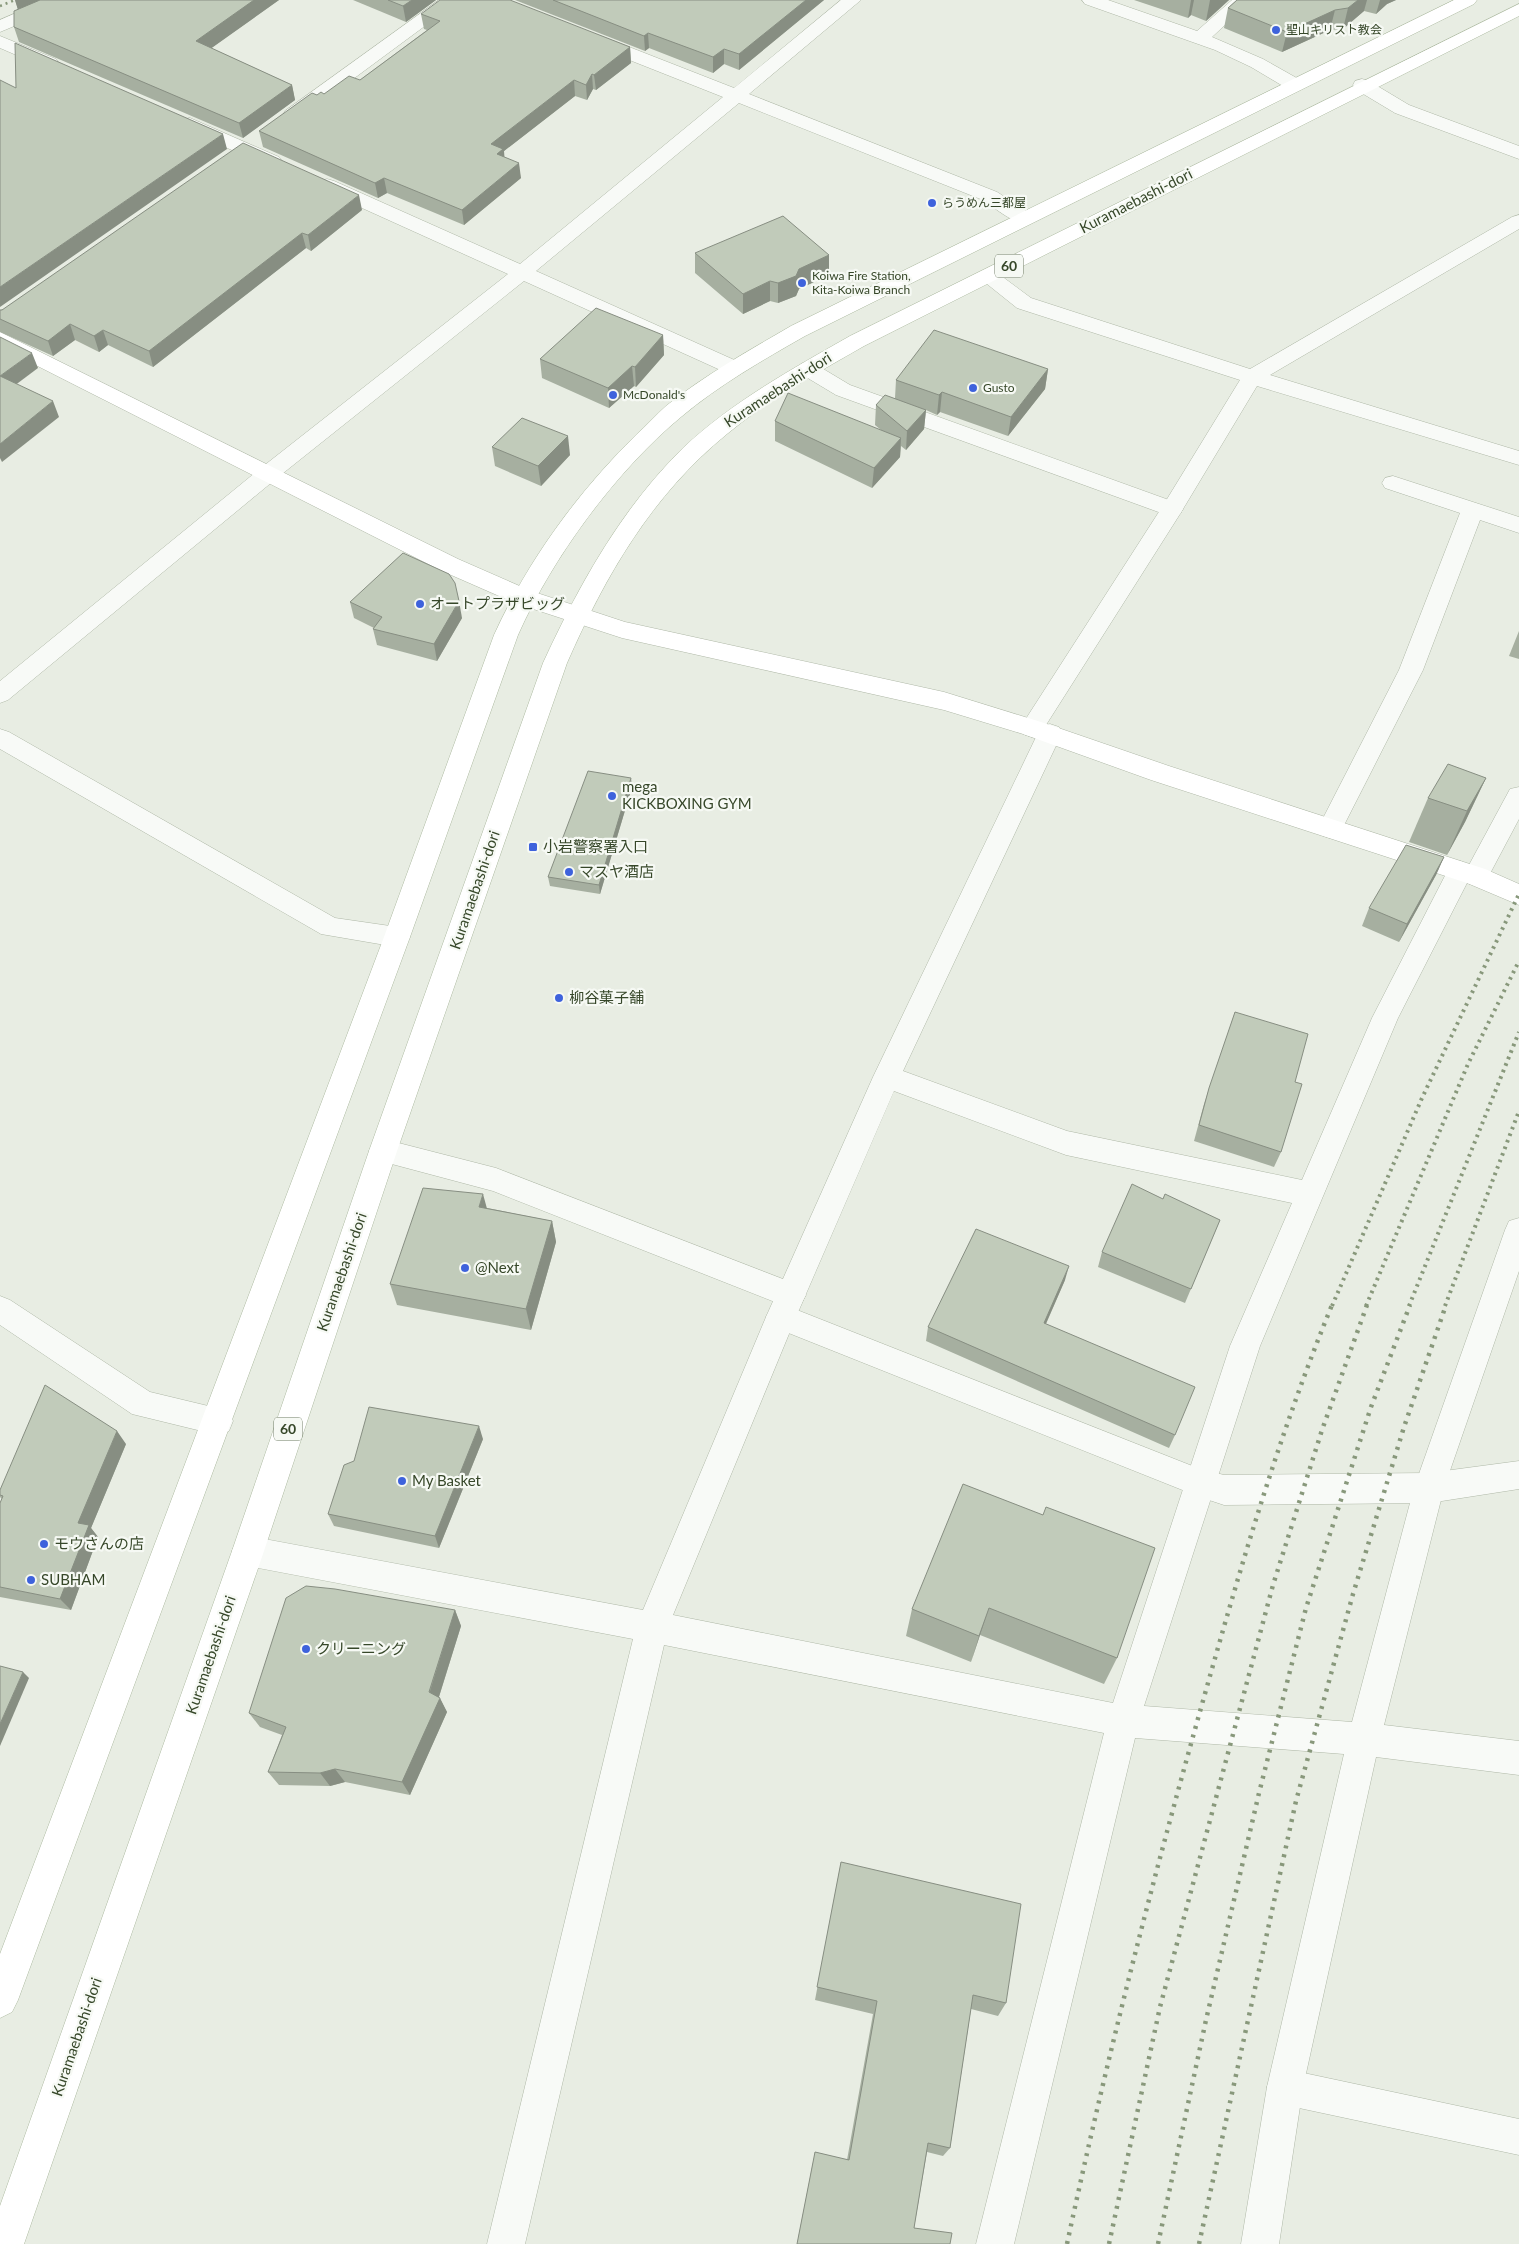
<svg xmlns="http://www.w3.org/2000/svg" width="1519" height="2244" viewBox="0 0 1519 2244" font-family="Lato,'Noto Sans JP',sans-serif">
	<rect width="100%" height="100%" fill="#e8ede3"/>
	<g fill="none" stroke-linecap="round" stroke-linejoin="round">
		<g stroke="#afb8a7" stroke-width="1">
			<g id="lane">
				<path d="M 808,362 L 815,364 L 850,385 L 1180,504 L 1183,509 L 1180,514 L 1172,517 L 1164,514 L 836,395 L 801,374 L 798,369 L 801,364 Z"/>
				<path d="M 1393,476 L 1519,517 L 1519,533 L 1480,520 L 1423,670 L 1339,835 L 1330,838 L 1321,835 L 1318,828 L 1399,670 L 1460,513 L 1385,488 L 1382,483 L 1385,478 Z"/>
				<path d="M 383,1139 L 496,1168 L 801,1286 L 806,1295 L 801,1304 L 792,1308 L 1200,1469 L 1224,1475 L 1429,1473 L 1519,1461 L 1519,1489 L 1429,1503 L 1224,1505 L 1200,1497 L 771,1326 L 766,1317 L 771,1308 L 780,1304 L 493,1191 L 373,1159 L 369,1151 L 373,1143 Z"/>
				<path d="M 1285,2069 L 1519,2119 L 1519,2155 L 1285,2105 L 1272,2100 L 1267,2087 L 1272,2074 Z"/>
			</g>
		</g>
		<g stroke="#afb8a7" stroke-width="1">
			<g id="street">
				<path d="M 46,0 L 70,0 L 67,4 L 0,32 L 0,20 Z"/>
				<path d="M 439,0 L 460,0 L 299,119 L 292,121 L 285,119 L 283,115 L 285,111 Z"/>
				<path d="M 841,0 L 861,0 L 749,94 L 997,192 L 1031,214 L 1034,218 L 1031,222 C 1014,226 997,209 983,200 L 739,103 L 536,271 L 741,363 L 744,368 L 741,373 L 734,375 L 727,373 L 524,281 L 277,478 L 8,700 L 0,703 L 0,681 L 261,468 L 508,274 L 320,189 L 317,185 L 320,181 L 327,179 L 334,181 L 520,264 L 723,97 L 589,44 L 586,40 L 589,36 L 595,35 L 601,36 L 734,88 Z"/>
				<path d="M 1082,0 L 1108,0 L 1197,31 L 1232,0 L 1252,0 L 1212,37 L 1263,59 L 1302,81 L 1304,85 L 1302,89 L 1295,91 L 1288,89 L 1251,67 L 1215,50 L 1085,4 Z"/>
				<path d="M 0,36 L 56,59 L 59,63 L 56,67 L 50,68 L 44,67 L 0,48 Z"/>
				<path d="M 1362,79 L 1369,81 L 1409,105 L 1519,146 L 1519,159 L 1395,113 L 1355,89 L 1353,85 L 1355,81 Z"/>
				<path d="M 190,118 L 279,157 L 282,161 L 279,165 L 272,167 L 265,165 L 183,128 L 181,124 L 183,120 Z"/>
				<path d="M 1519,215 L 1519,229 L 1270,375 L 1519,451 L 1519,465 L 1257,386 L 1180,514 L 1046,725 L 1050,724 L 1059,727 L 1062,733 L 903,1071 L 1067,1131 L 1302,1180 L 1372,1018 L 1451,864 L 1460,861 L 1469,865 L 1510,789 L 1519,787 L 1519,819 L 1485,883 L 1476,886 L 1467,883 L 1398,1018 L 1260,1346 L 1144,1706 L 1352,1722 L 1414,1488 L 1505,1230 L 1509,1221 L 1519,1218 L 1519,1271 L 1444,1488 L 1384,1725 L 1519,1741 L 1519,1775 L 1376,1757 L 1303,2087 L 1279,2244 L 1241,2244 L 1267,2087 L 1344,1754 L 1135,1738 L 1014,2244 L 976,2244 L 1104,1733 L 664,1645 L 525,2244 L 487,2244 L 633,1639 L 248,1566 L 237,1562 L 232,1551 L 237,1540 L 248,1536 L 643,1610 L 766,1317 L 873,1077 L 1037,735 L 1032,737 L 1023,734 L 1020,728 L 1164,504 L 1240,380 L 1017,308 L 982,280 L 979,276 L 982,272 L 989,270 L 996,272 L 1031,298 L 1250,369 L 1512,217 ZM 894,1091 L 1066,1155 L 1292,1203 L 1230,1346 L 1113,1703 L 673,1615 L 796,1317 Z"/>
				<path d="M 0,729 L 9,732 L 335,918 L 397,927 L 406,930 L 410,937 L 406,944 L 397,947 L 321,934 L 0,749 Z"/>
				<path d="M 0,1296 L 10,1300 L 150,1392 L 229,1411 L 233,1421 L 229,1431 L 218,1435 L 132,1414 L 0,1325 Z"/>
			</g>
		</g>
		<g stroke="#afb8a7" stroke-width="1">
			<path id="secondary" d="M 0,332 L 458,559 L 531,591 L 625,622 L 944,692 L 1041,722 L 1169,766 L 1485,869 L 1519,884 L 1519,905 L 1467,883 L 1151,780 L 1023,734 L 944,710 L 622,638 L 515,603 L 442,571 L 0,347 Z"/>
		</g>
		<g stroke="#adbaa1" stroke-width="1">
			<g id="primary">
				<path d="M 1454,0 L 1477,0 L 1474,4 L 805,336 C 763,360 719,385 681,417 C 616,471 552,558 518,635 L 410,937 L 18,2000 L 12,2012 L 0,2018 L 0,1954 L 384,937 L 494,635 C 528,560 578,492 636,435 C 646,426 656,415 666,406 C 705,375 748,351 791,326 Z"/>
				<path d="M 1519,4 L 1519,16 L 864,346 C 817,373 769,399 727,434 C 652,495 605,576 567,663 L 397,1151 L 264,1551 L 24,2244 L 0,2244 L 0,2206 L 232,1551 L 369,1151 L 543,663 C 579,585 621,509 683,448 C 732,402 792,369 850,336 Z"/>
			</g>
		</g>
		<use href="#lane" fill="#f8faf7" fill-rule="evenodd"/>
		<use href="#street" fill="#f8faf7" fill-rule="evenodd"/>
		<use href="#secondary" fill="#fff" fill-rule="evenodd"/>
		<use href="#primary" fill="#fff" fill-rule="evenodd"/>
		<path stroke="#88987b" stroke-width="2.5" stroke-dasharray="2 4" stroke-linecap="butt" d="M 0,6 L 15,0"/>
		<g stroke="#88987b" stroke-width="4" stroke-dasharray="2.5 4.5" stroke-linecap="butt">
			<path d="M 1332,1306 L 1422,1098 L 1519,894"/>
			<path d="M 1366,1306 L 1468,1064 L 1519,961"/>
			<path d="M 1409,1306 L 1519,1032"/>
			<path d="M 1445,1306 L 1519,1111"/>
		</g>
		<g stroke="#88987b" stroke-width="4.5" stroke-dasharray="3 6" stroke-linecap="butt">
			<path d="M 1067,2244 C 1105,2066 1150,1890 1199,1715 C 1238,1576 1277,1439 1332,1305"/>
			<path d="M 1109,2244 L 1160,2007 L 1273,1585 L 1322,1430 L 1367,1305"/>
			<path d="M 1158,2244 L 1206,2020 L 1259,1793 L 1306,1608 L 1371,1407 L 1410,1305"/>
			<path d="M 1199,2244 L 1296,1801 L 1353,1594 L 1404,1427 L 1446,1305"/>
		</g>
	</g>
	<g fill="#a6afa0">
		<path d="M 15,0 L 279,0 L 211,48 L 292,85 L 295,100 L 243,138 L 19,42 L 14,27 L 18,9 Z"/>
		<path d="M 353,0 L 436,0 L 406,22 Z"/>
		<path d="M 515,0 L 824,0 L 739,70 L 724,64 L 713,73 L 649,48 L 645,51 Z"/>
		<path d="M 1134,0 L 1229,0 L 1206,21 L 1191,15 L 1188,18 Z"/>
		<path d="M 1237,0 L 1396,0 L 1387,4 L 1376,14 L 1364,11 L 1343,29 L 1330,30 L 1282,52 L 1224,28 L 1228,8 Z"/>
		<path d="M 421,14 L 630,47 L 631,63 L 596,90 L 593,89 L 587,100 L 575,96 L 504,151 L 504,157 L 521,178 L 464,225 L 387,193 L 378,198 L 263,147 L 259,131 L 317,95 L 324,94 L 360,80 L 427,30 L 424,29 Z"/>
		<path d="M 362,210 L 311,251 L 306,248 L 153,367 L 108,345 L 99,352 L 75,340 L 53,356 L 0,332 L 0,310 Z"/>
		<path d="M 695,253 L 829,255 L 829,275 L 799,289 L 796,296 L 778,303 L 770,301 L 743,314 L 695,273 Z"/>
		<path d="M 663,335 L 664,355 L 636,387 L 634,386 L 609,408 L 542,378 L 540,359 Z"/>
		<path d="M 1048,369 L 1045,389 L 1008,436 L 940,412 L 937,415 L 926,410 L 924,429 L 906,450 L 901,446 L 900,457 L 872,488 L 775,441 L 775,421 L 881,430 L 875,425 L 876,405 L 895,398 L 896,380 Z"/>
		<path d="M 492,447 L 570,455 L 541,486 L 495,466 Z"/>
		<path d="M 350,602 L 462,618 L 437,661 L 377,645 L 373,629 L 374,628 L 354,618 Z"/>
		<path d="M 1519,631 L 1519,659 L 1509,656 Z"/>
		<path d="M 1486,778 L 1465,822 L 1447,855 L 1409,842 L 1428,798 Z"/>
		<path d="M 632,787 L 600,894 L 550,886 L 548,877 Z"/>
		<path d="M 1444,857 L 1436,875 L 1399,942 L 1362,926 L 1369,908 Z"/>
		<path d="M 1235,1012 L 1295,1082 L 1281,1152 L 1274,1167 L 1194,1141 L 1204,1104 Z"/>
		<path d="M 1163,1199 L 1220,1220 L 1185,1303 L 1098,1267 L 1102,1252 Z"/>
		<path d="M 487,1208 L 552,1221 L 556,1242 L 531,1330 L 397,1305 L 390,1284 Z"/>
		<path d="M 1065,1280 L 1046,1324 L 1175,1435 L 1169,1448 L 926,1341 L 928,1327 Z"/>
		<path d="M 483,1439 L 439,1548 L 334,1526 L 328,1514 Z"/>
		<path d="M 126,1444 L 91,1528 L 98,1537 L 71,1610 L 0,1597 L 0,1503 L 2,1499 L 0,1497 L 0,1490 Z"/>
		<path d="M 1043,1515 L 1117,1658 L 1104,1684 L 980,1635 L 971,1662 L 906,1636 L 912,1609 Z"/>
		<path d="M 455,1610 L 461,1626 L 439,1697 L 447,1712 L 410,1795 L 345,1782 L 330,1786 L 279,1785 L 268,1772 L 282,1735 L 260,1727 L 249,1713 Z"/>
		<path d="M 841,1862 L 1006,2003 L 998,2016 L 971,2009 L 950,2148 L 943,2156 L 927,2152 L 914,2228 L 950,2244 L 797,2244 L 815,2152 L 847,2160 L 873,2014 L 815,2000 Z"/>
	</g>
	<g fill="#878e82">
		<path d="M 15,0 L 42,0 L 18,10 Z"/>
		<path d="M 254,0 L 279,0 L 199,57 L 196,41 Z"/>
		<path d="M 412,0 L 436,0 L 406,22 L 403,6 Z"/>
		<path d="M 806,0 L 824,0 L 739,70 L 739,54 Z"/>
		<path d="M 1191,0 L 1194,0 L 1191,15 L 1188,18 Z"/>
		<path d="M 1210,0 L 1229,0 L 1206,21 Z"/>
		<path d="M 1358,0 L 1367,0 L 1364,11 L 1343,29 L 1348,8 Z"/>
		<path d="M 1380,0 L 1396,0 L 1387,4 L 1376,14 Z"/>
		<path d="M 1335,10 L 1330,30 L 1282,52 L 1287,32 Z"/>
		<path d="M 648,33 L 649,48 L 645,51 L 644,36 Z"/>
		<path d="M 630,47 L 631,63 L 596,90 L 594,75 Z"/>
		<path d="M 724,49 L 724,64 L 713,73 L 713,57 Z"/>
		<path d="M 592,74 L 593,89 L 587,100 L 586,85 Z"/>
		<path d="M 574,80 L 575,96 L 504,151 L 505,164 L 499,169 L 491,144 Z"/>
		<path d="M 292,85 L 295,100 L 243,138 L 239,123 Z"/>
		<path d="M 223,134 L 227,149 L 0,307 L 0,287 Z"/>
		<path d="M 519,163 L 521,178 L 464,225 L 462,210 Z"/>
		<path d="M 384,178 L 387,193 L 378,198 L 375,183 Z"/>
		<path d="M 359,195 L 362,210 L 311,251 L 308,235 Z"/>
		<path d="M 302,233 L 306,248 L 153,367 L 149,351 Z"/>
		<path d="M 829,255 L 829,275 L 799,289 L 796,296 L 778,303 L 778,283 L 799,269 Z"/>
		<path d="M 770,281 L 770,301 L 743,314 L 743,294 Z"/>
		<path d="M 70,324 L 75,340 L 53,356 L 48,341 Z"/>
		<path d="M 103,330 L 108,345 L 99,352 L 94,336 Z"/>
		<path d="M 663,335 L 664,355 L 636,387 L 635,367 Z"/>
		<path d="M 32,353 L 38,368 L 6,392 L 0,376 Z"/>
		<path d="M 632,366 L 634,386 L 609,408 L 608,388 Z"/>
		<path d="M 1048,369 L 1045,389 L 1008,436 L 1011,417 Z"/>
		<path d="M 942,392 L 940,412 L 937,415 L 939,395 Z"/>
		<path d="M 53,401 L 59,417 L 2,462 L 0,458 L 0,444 Z"/>
		<path d="M 926,410 L 924,429 L 906,450 L 907,431 Z"/>
		<path d="M 568,436 L 570,455 L 541,486 L 538,466 Z"/>
		<path d="M 901,438 L 900,457 L 872,488 L 874,468 Z"/>
		<path d="M 459,601 L 462,618 L 437,661 L 434,644 Z"/>
		<path d="M 631,778 L 632,787 L 600,894 L 599,885 Z"/>
		<path d="M 1486,778 L 1465,822 L 1447,855 L 1467,811 Z"/>
		<path d="M 1444,857 L 1436,875 L 1399,942 L 1407,924 Z"/>
		<path d="M 483,1194 L 489,1216 L 479,1207 Z"/>
		<path d="M 552,1221 L 556,1242 L 531,1330 L 526,1309 Z"/>
		<path d="M 1069,1266 L 1065,1280 L 1040,1337 L 1044,1323 Z"/>
		<path d="M 479,1426 L 483,1439 L 439,1548 L 435,1536 Z"/>
		<path d="M 117,1431 L 126,1444 L 91,1528 L 98,1537 L 71,1610 L 60,1599 L 78,1523 Z"/>
		<path d="M 989,1608 L 971,1662 L 979,1636 Z"/>
		<path d="M 455,1610 L 461,1626 L 436,1706 L 440,1698 L 447,1712 L 410,1795 L 402,1782 Z"/>
		<path d="M 23,1672 L 29,1678 L 0,1746 L 0,1724 Z"/>
		<path d="M 335,1769 L 345,1782 L 330,1786 L 320,1773 Z"/>
	</g>
	<g fill="#c1cbba" stroke="#878e82">
		<path d="M 40,0 L 254,0 L 196,41 L 292,85 L 239,123 L 14,27 L 14,11 Z"/>
		<path d="M 388,0 L 412,0 L 403,6 Z"/>
		<path d="M 440,0 L 510,0 L 630,47 L 594,75 L 592,74 L 586,85 L 574,80 L 491,144 L 503,149 L 497,154 L 519,163 L 462,210 L 384,178 L 375,183 L 259,131 L 312,93 L 317,95 L 321,92 L 324,94 L 349,76 L 360,80 L 440,21 L 421,14 Z"/>
		<path d="M 553,0 L 806,0 L 739,54 L 724,49 L 713,57 L 648,33 L 644,36 Z"/>
		<path d="M 1237,0 L 1358,0 L 1348,8 L 1335,10 L 1287,32 L 1228,8 Z"/>
		<path d="M 15,43 L 223,134 L 0,287 L 0,80 L 16,88 Z"/>
		<path d="M 243,143 L 359,195 L 308,235 L 302,233 L 149,351 L 103,330 L 94,336 L 70,324 L 48,341 L 0,319 L 0,310 L 2,310 Z"/>
		<path d="M 783,216 L 829,255 L 799,269 L 796,276 L 778,283 L 770,281 L 743,294 L 695,253 Z"/>
		<path d="M 596,308 L 663,335 L 635,367 L 632,366 L 608,388 L 540,359 Z"/>
		<path d="M 934,330 L 1048,369 L 1011,417 L 942,392 L 939,395 L 896,380 Z"/>
		<path d="M 0,337 L 32,353 L 0,376 L 53,401 L 0,444 Z"/>
		<path d="M 788,393 L 901,438 L 874,468 L 775,421 Z"/>
		<path d="M 885,395 L 926,410 L 907,431 L 876,405 Z"/>
		<path d="M 522,418 L 568,436 L 538,466 L 492,447 Z"/>
		<path d="M 403,553 L 449,574 L 455,583 L 459,601 L 434,644 L 373,629 L 382,617 L 350,602 Z"/>
		<path d="M 1448,764 L 1486,778 L 1467,811 L 1428,798 Z"/>
		<path d="M 588,771 L 631,778 L 599,885 L 548,877 Z"/>
		<path d="M 1406,845 L 1444,857 L 1407,924 L 1369,908 Z"/>
		<path d="M 1235,1012 L 1308,1034 L 1295,1082 L 1302,1084 L 1281,1152 L 1199,1125 L 1209,1088 Z"/>
		<path d="M 1132,1184 L 1163,1199 L 1165,1194 L 1220,1220 L 1191,1289 L 1102,1252 Z"/>
		<path d="M 423,1188 L 483,1194 L 479,1207 L 552,1221 L 526,1309 L 390,1284 Z"/>
		<path d="M 976,1229 L 1069,1266 L 1044,1323 L 1195,1387 L 1175,1435 L 928,1327 Z"/>
		<path d="M 45,1385 L 117,1431 L 78,1523 L 89,1525 L 60,1599 L 0,1587 L 0,1503 L 3,1496 L 0,1495 L 0,1490 Z"/>
		<path d="M 369,1407 L 479,1426 L 435,1536 L 328,1514 L 344,1465 L 354,1461 Z"/>
		<path d="M 963,1484 L 1043,1515 L 1046,1507 L 1155,1548 L 1117,1658 L 989,1608 L 979,1636 L 912,1609 Z"/>
		<path d="M 306,1586 L 335,1589 L 455,1610 L 429,1692 L 440,1698 L 402,1782 L 335,1769 L 320,1773 L 268,1772 L 286,1727 L 249,1713 L 286,1598 Z"/>
		<path d="M 0,1666 L 23,1672 L 0,1724 Z"/>
		<path d="M 841,1862 L 1021,1904 L 1006,2003 L 973,1995 L 950,2148 L 928,2143 L 914,2228 L 952,2233 L 950,2244 L 797,2244 L 815,2152 L 849,2160 L 877,2001 L 817,1987 Z"/>
	</g>
	<g fill="#3e62dc" stroke="#f6f9f4" stroke-width="2">
		<circle cx="1276" cy="30" r="5"/>
		<circle cx="932" cy="203" r="5"/>
		<circle cx="802" cy="283" r="5"/>
		<circle cx="973" cy="388" r="5"/>
		<circle cx="613" cy="395" r="5"/>
		<circle cx="420" cy="604" r="5"/>
		<circle cx="612" cy="796" r="5"/>
		<rect x="528" y="842" width="10" height="10" rx="2.5"/>
		<circle cx="569" cy="872" r="5"/>
		<circle cx="559" cy="998" r="5"/>
		<circle cx="465" cy="1268" r="5"/>
		<circle cx="402" cy="1481" r="5"/>
		<circle cx="44" cy="1544" r="5"/>
		<circle cx="31" cy="1580" r="5"/>
		<circle cx="306" cy="1649" r="5"/>
	</g>
	<g text-anchor="middle" stroke-width="4.5" stroke-linejoin="round" paint-order="stroke">
		<g font-size="12" fill="#364729" stroke="#f6f9f4" text-anchor="start">
			<text x="1286" y="34">聖山キリスト教会</text>
			<text x="942" y="207">らうめん三都屋</text>
			<text x="812" y="280">Koiwa Fire Station,<tspan x="812" dy="14">Kita-Koiwa Branch</tspan></text>
			<text x="983" y="392">Gusto</text>
			<text x="623" y="399">McDonald's</text>
		</g>
		<g fill="#f6f9f4" stroke="#707c66" stroke-width="1">
			<rect x="995" y="254.5" width="28" height="23" rx="4"/>
			<rect x="274" y="1417.5" width="28" height="23" rx="4"/>
		</g>
		<g font-size="14" font-weight="bold" fill="#364729">
			<text x="1009" y="271">60</text>
			<text x="288" y="1434">60</text>
		</g>
		<g font-size="15" fill="#364729" stroke="#f6f9f4">
			<text transform="translate(1136 201) rotate(-27)" y="5">Kuramaebashi-dori</text>
			<text transform="translate(778 390) rotate(-33)" y="5">Kuramaebashi-dori</text>
			<text transform="translate(475 890) rotate(-71)" y="5">Kuramaebashi-dori</text>
			<text transform="translate(342 1272) rotate(-71)" y="5">Kuramaebashi-dori</text>
			<text transform="translate(211 1655) rotate(-71)" y="5">Kuramaebashi-dori</text>
			<text transform="translate(77 2037) rotate(-71)" y="5">Kuramaebashi-dori</text>
		</g>
		<g font-size="15" fill="#364729" stroke="#f6f9f4" text-anchor="start">
			<text x="430" y="609">オートプラザビッグ</text>
			<text x="622" y="792">mega<tspan x="622" dy="17">KICKBOXING GYM</tspan></text>
			<text x="543" y="852">小岩警察署入口</text>
			<text x="579" y="877">マスヤ酒店</text>
			<text x="569" y="1003">柳谷菓子舗</text>
			<text x="475" y="1273">@Next</text>
			<text x="412" y="1486">My Basket</text>
			<text x="54" y="1549">モウさんの店</text>
			<text x="41" y="1585">SUBHAM</text>
			<text x="316" y="1654">クリーニング</text>
		</g>
	</g>
</svg>
